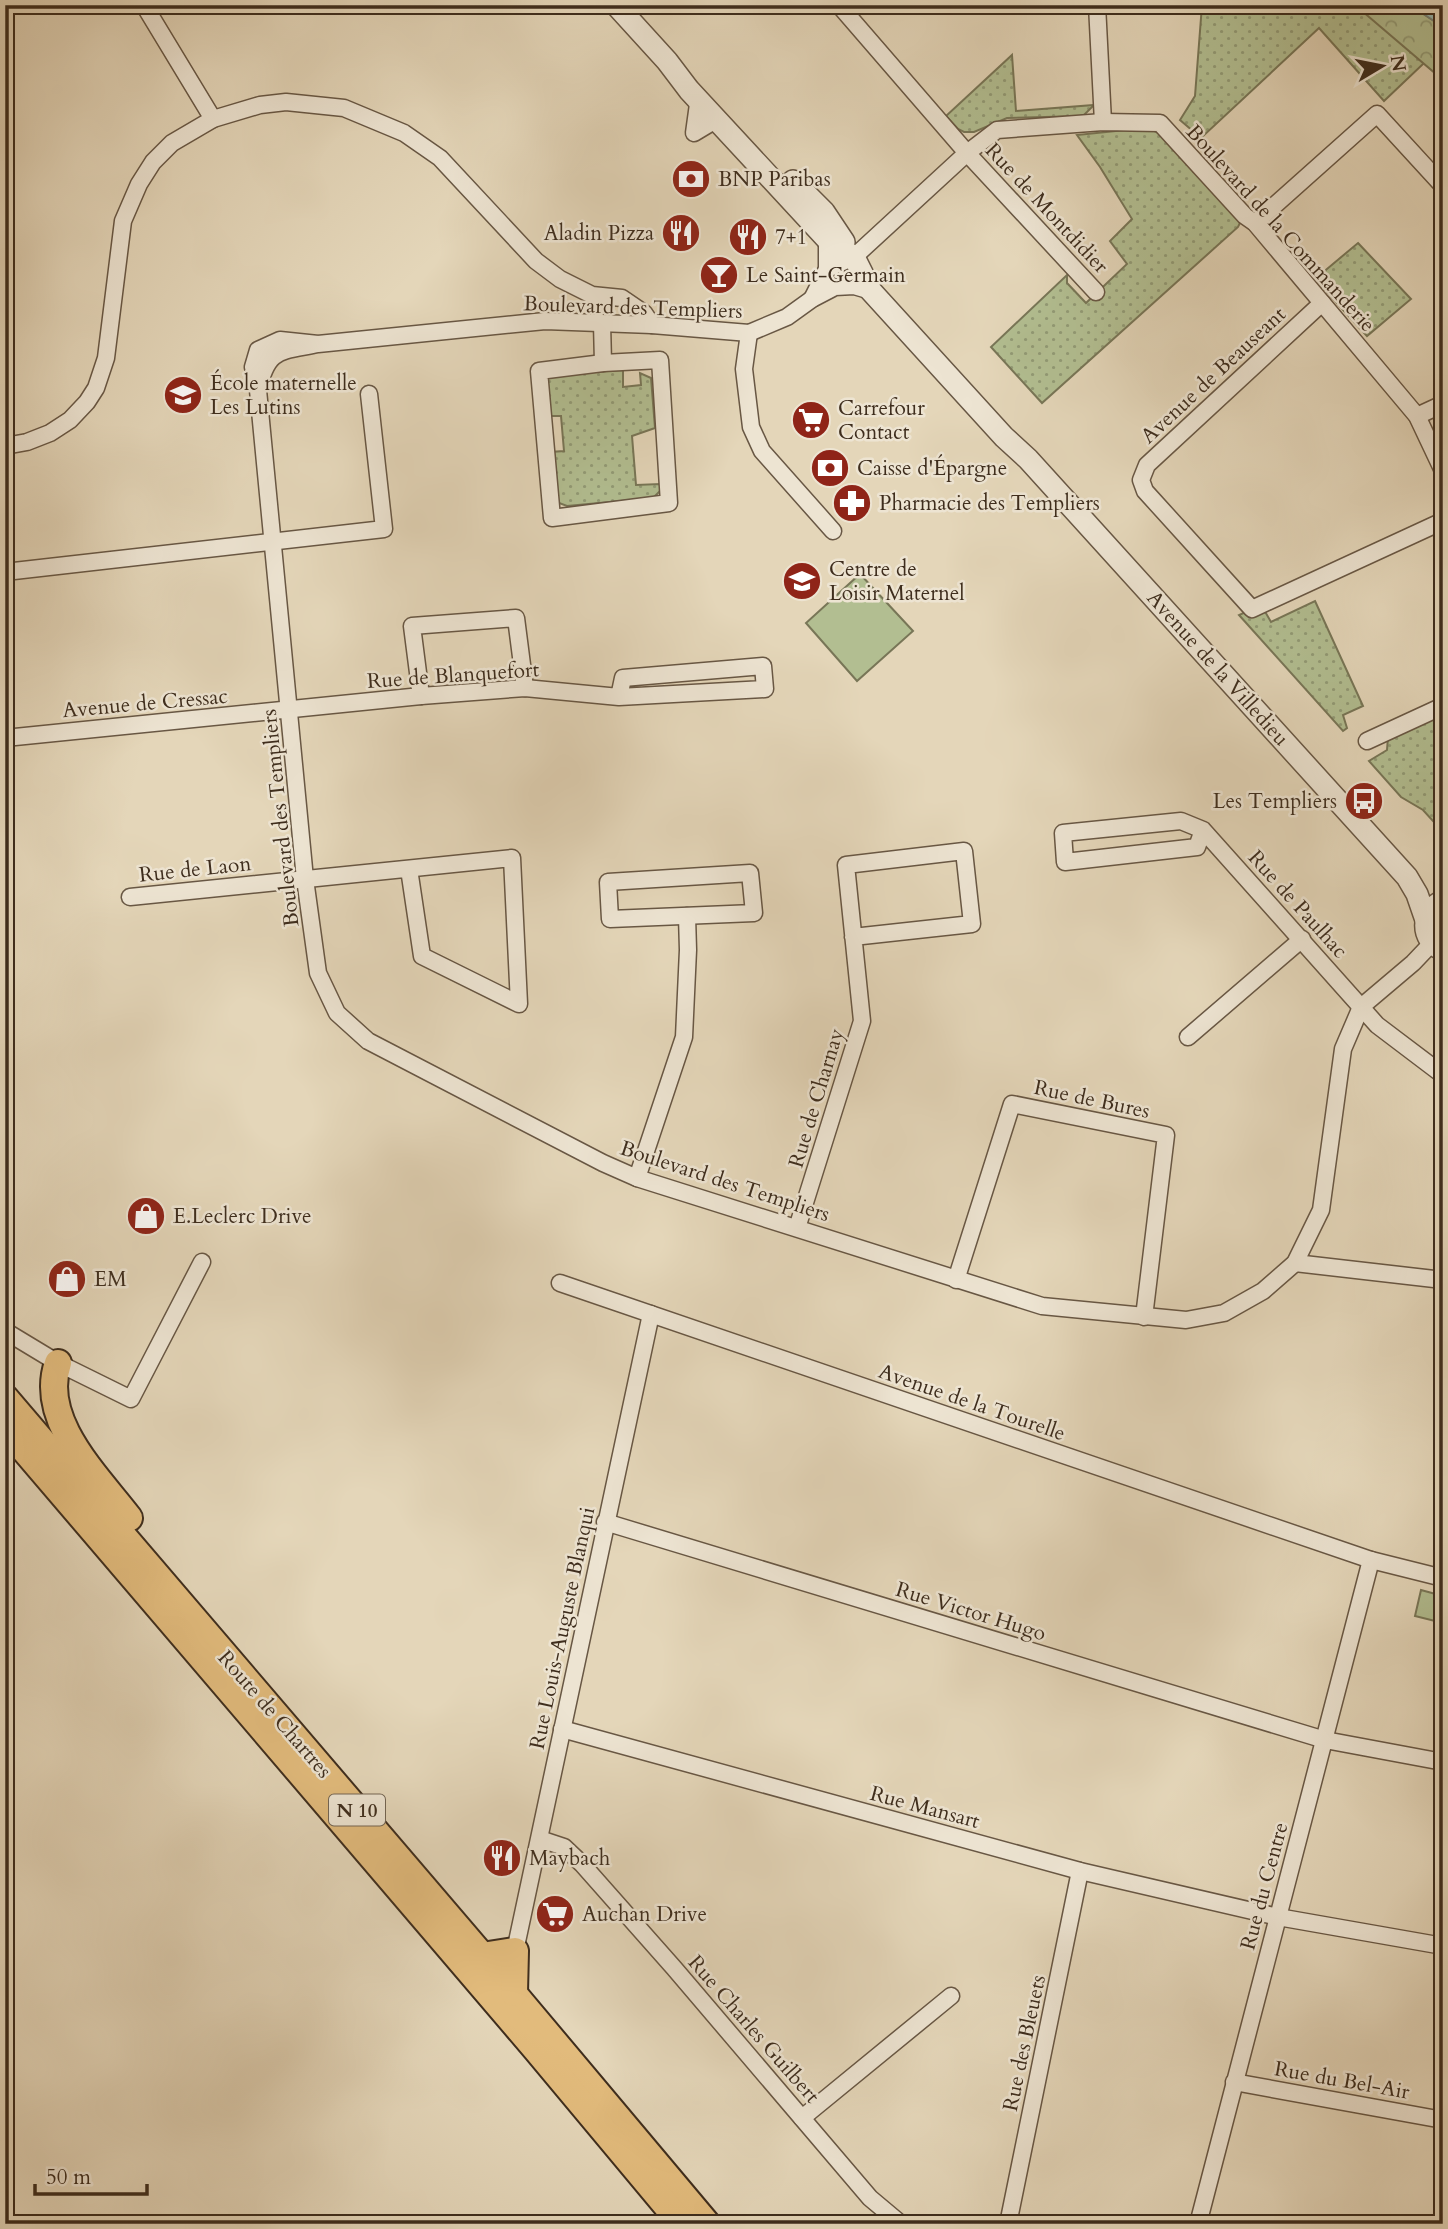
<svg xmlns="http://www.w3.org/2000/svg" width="1448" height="2229" viewBox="0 0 1448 2229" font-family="Cardo,serif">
	<defs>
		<pattern id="green-dots" width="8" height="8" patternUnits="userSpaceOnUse" patternTransform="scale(1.75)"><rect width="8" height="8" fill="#b2be91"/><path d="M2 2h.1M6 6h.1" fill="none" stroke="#929b76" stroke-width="1.8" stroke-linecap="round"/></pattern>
		<pattern id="forest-crowns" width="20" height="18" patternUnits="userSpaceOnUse" patternTransform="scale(1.75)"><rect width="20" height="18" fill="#b2be91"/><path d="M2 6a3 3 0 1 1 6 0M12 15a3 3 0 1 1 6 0" fill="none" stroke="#929b76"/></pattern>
	</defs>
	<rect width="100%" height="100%" fill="#e4d6b9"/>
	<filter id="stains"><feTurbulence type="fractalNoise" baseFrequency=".00286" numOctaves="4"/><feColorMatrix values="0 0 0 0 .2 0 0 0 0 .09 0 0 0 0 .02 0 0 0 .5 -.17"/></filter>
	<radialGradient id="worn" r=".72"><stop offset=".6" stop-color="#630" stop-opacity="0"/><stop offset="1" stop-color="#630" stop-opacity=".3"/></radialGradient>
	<g fill="url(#green-dots)" stroke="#787657" stroke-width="2">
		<path d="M 1202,5 L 1374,5 L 1442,46 L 1384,101 L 1319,28 L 1201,138 L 1180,120 L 1195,96 Z"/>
		<path d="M 1012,55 L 1016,111 L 1094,105 L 1083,116 L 1007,118 L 974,132 L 964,132 L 958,129 L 946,116 Z"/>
		<path d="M 1135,129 L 1150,129 L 1161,134 L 1241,221 L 1238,227 L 1042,403 L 991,347 L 1067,275 L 1067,283 L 1086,303 L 1127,264 L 1110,241 L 1132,219 L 1100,167 L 1077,135 Z"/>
		<path d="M 1358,243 L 1411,299 L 1367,336 L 1315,279 Z"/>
		<path d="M 623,370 L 623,387 L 641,385 L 640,373 L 651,378 L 655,428 L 632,436 L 636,485 L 660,484 L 660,491 L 653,498 L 567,506 L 559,503 L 555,497 L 550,452 L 564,451 L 561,416 L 548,416 L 546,381 L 549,375 Z"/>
		<path d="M 1315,601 L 1363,706 L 1343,715 L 1347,728 L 1343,731 L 1239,615 L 1250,610 L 1263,608 L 1271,622 Z"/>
		<path d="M 1443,711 L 1443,832 L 1423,810 L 1401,797 L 1369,761 L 1387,750 L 1388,737 Z"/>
	</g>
	<path fill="url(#forest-crowns)" stroke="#787657" stroke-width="2" d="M 1355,5 L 1410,5 L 1443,27 L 1443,80 Z"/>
	<g fill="#b2be91" stroke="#787657" stroke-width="2">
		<path d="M 860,574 L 913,631 L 857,681 L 806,623 Z"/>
		<path d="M 1421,1590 L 1443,1596 L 1443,1623 L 1415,1616 Z"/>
	</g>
	<path fill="#96b9b4" stroke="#738178" stroke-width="2" d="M 1410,5 L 1443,5 L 1443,27 Z"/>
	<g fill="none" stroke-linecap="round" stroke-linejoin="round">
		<g stroke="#685744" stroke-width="19">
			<g id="minor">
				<path d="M 144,5 L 213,119"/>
				<path d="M 839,5 L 967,153 L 1096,292"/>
				<path d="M 1097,5 L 1103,122"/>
				<path d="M 696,97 L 698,104 L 694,133 L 714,121 L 719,120"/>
				<path d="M 1255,223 L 1377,114 L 1443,186"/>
				<path d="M 827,269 L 854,257 L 967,153 L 997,130 L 1103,122 L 1160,123 L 1245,216 L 1255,223 L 1417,416 L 1443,471"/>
				<path d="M 812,299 L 827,269 L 827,239"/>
				<path d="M 1322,303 L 1147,465 L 1141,480 L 1145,491 L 1252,609 L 1443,521"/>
				<path d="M 602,323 L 603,363"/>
				<path d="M 749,333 L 744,369 L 751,427 L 762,451 L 833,531"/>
				<path d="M 318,344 L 280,340 L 258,350 L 253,367 L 258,390 C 268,348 279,352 318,344 L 545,321 L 652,325 L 749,333 L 787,317 L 812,299 L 835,287 L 854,286 L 871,291"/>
				<path d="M 660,360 L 669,503 L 552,518 L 539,371 L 603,363 Z"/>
				<path d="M 258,390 L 305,879 L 318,973 L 337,1013 L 368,1041 L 603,1163 L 637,1178 L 1042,1306 L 1186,1320 L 1224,1313 L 1263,1291 L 1295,1263 L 1321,1210 L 1343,1049 L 1361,1007 L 1413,963 L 1432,943"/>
				<path d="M 1417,416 L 1443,404"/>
				<path d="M 5,446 L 27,442 L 50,433 L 70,420 L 87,402 L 96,388 L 106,358 L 123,221 L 139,184 L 153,162 L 172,143 L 213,119 L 260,105 L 286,102 L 344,108 L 404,133 L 440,158 L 536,261 L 560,279 L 592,295 L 622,298 L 644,313 L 652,325"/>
				<path d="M 5,572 L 384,529 L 369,394"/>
				<path d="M 421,696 L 412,626 L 516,618 L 525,688"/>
				<path d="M 5,738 L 421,696 L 525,688 L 619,697 L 765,689 L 763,666 L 623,678 L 619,697"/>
				<path d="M 1367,741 L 1443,706"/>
				<path d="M 1203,830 L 1197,847 L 1065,862 L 1063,833 L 1181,821 L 1203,830 L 1377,1025 L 1443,1075"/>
				<path d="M 750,873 L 754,913 L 610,919 L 608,882 Z"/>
				<path d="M 130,897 L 512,858 L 519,1004 L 422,956 L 409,869"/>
				<path d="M 1188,1037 L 1302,939"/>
				<path d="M 637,1178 L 684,1037 L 688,950 L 687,916"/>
				<path d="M 797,1228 L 862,1021 L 846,865 L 964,851 L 972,924 L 853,937"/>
				<path d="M 1295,1263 L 1443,1280"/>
				<path d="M 956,1280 L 1012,1104 L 1166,1135 L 1144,1317"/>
				<path d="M 560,1283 L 1371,1560 L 1443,1578"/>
				<path d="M 5,1331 L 58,1363 L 131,1399 L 202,1262"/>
				<path d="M 605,1522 L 1325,1740 L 1443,1762"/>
				<path d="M 562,1729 L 1080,1871 L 1278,1917 L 1443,1946"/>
				<path d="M 540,1839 L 564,1847 L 582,1864 L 674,1968 L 870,2198 L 901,2224"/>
				<path d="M 515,1951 L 651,1314"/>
				<path d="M 1234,2082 L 1443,2120"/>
				<path d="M 802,2118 L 951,1996"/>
				<path d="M 1008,2224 L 1080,1871"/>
				<path d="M 1198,2224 L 1371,1560"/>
			</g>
		</g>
		<g stroke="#685744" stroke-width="24">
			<g id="tertiary">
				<path d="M 616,5 L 667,61 L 689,90 L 827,239 L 854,257 L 871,291 L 1004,437 L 1028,459 L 1407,877 L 1417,894 L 1426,920"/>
				<path d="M 793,181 L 824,212 L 844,242"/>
				<path d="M 1443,901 C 1420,911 1420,940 1443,950"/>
			</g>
		</g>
		<g stroke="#3e2d1d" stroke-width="30">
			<g id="primary">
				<path d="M 58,1363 C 38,1420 97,1476 129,1518"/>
				<path d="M 5,1398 L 482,1956 L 707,2224"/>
				<path d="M 5,1427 L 536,2049 L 682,2224"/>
				<path d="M 482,1956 L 515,1951 L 514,1993"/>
			</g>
		</g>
		<use href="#minor" stroke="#ede4d2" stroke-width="16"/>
		<use href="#tertiary" stroke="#ede4d2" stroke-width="21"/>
		<use href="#primary" stroke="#e2bb7c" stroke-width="26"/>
	</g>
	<defs>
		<g id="bank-disc" transform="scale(2.0125)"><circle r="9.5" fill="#8f2418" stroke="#ede4d2"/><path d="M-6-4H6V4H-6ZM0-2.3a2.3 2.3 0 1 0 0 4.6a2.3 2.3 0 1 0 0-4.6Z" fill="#fff"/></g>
		<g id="restaurant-disc" transform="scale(2.0125)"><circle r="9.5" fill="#8f2418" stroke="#ede4d2"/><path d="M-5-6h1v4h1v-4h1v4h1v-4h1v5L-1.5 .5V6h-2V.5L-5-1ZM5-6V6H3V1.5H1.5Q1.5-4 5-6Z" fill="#fff"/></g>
		<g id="bar-disc" transform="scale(2.0125)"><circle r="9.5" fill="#8f2418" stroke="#ede4d2"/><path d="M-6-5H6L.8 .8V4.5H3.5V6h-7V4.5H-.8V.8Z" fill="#fff"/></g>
		<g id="school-disc" transform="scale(2.0125)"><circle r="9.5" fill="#8f2418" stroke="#ede4d2"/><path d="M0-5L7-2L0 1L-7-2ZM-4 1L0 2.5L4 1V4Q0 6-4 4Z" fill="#fff"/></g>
		<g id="supermarket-disc" transform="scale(2.0125)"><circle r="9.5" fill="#8f2418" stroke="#ede4d2"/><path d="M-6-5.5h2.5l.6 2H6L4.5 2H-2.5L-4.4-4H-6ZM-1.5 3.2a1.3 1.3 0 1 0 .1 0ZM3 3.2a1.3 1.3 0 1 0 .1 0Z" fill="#fff"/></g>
		<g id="pharmacy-disc" transform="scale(2.0125)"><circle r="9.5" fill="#8f2418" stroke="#ede4d2"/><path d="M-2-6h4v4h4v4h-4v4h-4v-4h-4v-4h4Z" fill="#fff"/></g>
		<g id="bus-disc" transform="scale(2.0125)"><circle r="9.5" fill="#8f2418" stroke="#ede4d2"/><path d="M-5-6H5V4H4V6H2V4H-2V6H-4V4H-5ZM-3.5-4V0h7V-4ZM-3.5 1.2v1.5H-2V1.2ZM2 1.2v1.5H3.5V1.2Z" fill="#fff"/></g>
		<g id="shop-disc" transform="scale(2.0125)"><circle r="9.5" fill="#8f2418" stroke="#ede4d2"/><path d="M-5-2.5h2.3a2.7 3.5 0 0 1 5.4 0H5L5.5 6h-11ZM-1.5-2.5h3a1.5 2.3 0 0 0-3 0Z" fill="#fff"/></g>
	</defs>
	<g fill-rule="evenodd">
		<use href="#bank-disc" x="691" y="179"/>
		<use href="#restaurant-disc" x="681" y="233"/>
		<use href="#restaurant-disc" x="748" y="237"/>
		<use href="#bar-disc" x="719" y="275"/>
		<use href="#school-disc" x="183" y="395"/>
		<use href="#supermarket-disc" x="811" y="420"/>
		<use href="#bank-disc" x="830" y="468"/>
		<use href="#pharmacy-disc" x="852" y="503"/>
		<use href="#school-disc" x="802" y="581"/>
		<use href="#bus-disc" x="1364" y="801"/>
		<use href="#shop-disc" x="146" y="1216"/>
		<use href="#shop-disc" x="67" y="1279"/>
		<use href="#restaurant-disc" x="502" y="1858"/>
		<use href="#supermarket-disc" x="555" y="1914"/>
	</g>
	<g text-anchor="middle" stroke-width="5" stroke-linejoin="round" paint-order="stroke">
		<rect fill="#ede4d2" stroke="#726453" stroke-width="2" x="329" y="1794.5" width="56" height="31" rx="5"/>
		<g font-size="19" font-weight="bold" fill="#3e2d1d">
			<text x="357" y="1817">N 10</text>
		</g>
		<g font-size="21" fill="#3e2d1d" stroke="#ede4d2" text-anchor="start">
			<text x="718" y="186">BNP Paribas</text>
			<text x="654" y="240" text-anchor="end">Aladin Pizza</text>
			<text x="775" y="244">7+1</text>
			<text x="746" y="282">Le Saint-Germain</text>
			<text x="210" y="390">École maternelle<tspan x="210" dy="24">Les Lutins</tspan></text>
			<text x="838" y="415">Carrefour<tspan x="838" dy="24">Contact</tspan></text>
			<text x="857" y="475">Caisse d'Épargne</text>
			<text x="879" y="510">Pharmacie des Templiers</text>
			<text x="829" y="576">Centre de<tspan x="829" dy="24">Loisir Maternel</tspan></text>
			<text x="1337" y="808" text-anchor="end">Les Templiers</text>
			<text x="173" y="1223">E.Leclerc Drive</text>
			<text x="94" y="1286">EM</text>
			<text x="529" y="1865">Maybach</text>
			<text x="582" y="1921">Auchan Drive</text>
		</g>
		<g font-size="21" fill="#3e2d1d" stroke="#ede4d2">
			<text transform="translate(1047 208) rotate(47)" y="7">Rue de Montdidier</text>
			<text transform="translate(1281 228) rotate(48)" y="7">Boulevard de la Commanderie</text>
			<text transform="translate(633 307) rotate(2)" y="7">Boulevard des Templiers</text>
			<text transform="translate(1213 375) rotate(-43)" y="7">Avenue de Beauseant</text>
			<text transform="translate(1218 668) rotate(48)" y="7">Avenue de la Villedieu</text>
			<text transform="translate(453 675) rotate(-4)" y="7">Rue de Blanquefort</text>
			<text transform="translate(145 703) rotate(-5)" y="7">Avenue de Cressac</text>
			<text transform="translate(280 818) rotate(-96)" y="7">Boulevard des Templiers</text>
			<text transform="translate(195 869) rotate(-6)" y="7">Rue de Laon</text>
			<text transform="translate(1298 904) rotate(48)" y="7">Rue de Paulhac</text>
			<text transform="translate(816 1098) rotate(-73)" y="7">Rue de Charnay</text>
			<text transform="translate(1092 1099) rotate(12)" y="7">Rue de Bures</text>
			<text transform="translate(725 1181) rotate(18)" y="7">Boulevard des Templiers</text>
			<text transform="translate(972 1402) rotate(19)" y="7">Avenue de la Tourelle</text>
			<text transform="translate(971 1611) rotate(17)" y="7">Rue Victor Hugo</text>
			<text transform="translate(562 1628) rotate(-78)" y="7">Rue Louis-Auguste Blanqui</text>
			<text transform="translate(275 1714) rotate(49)" y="7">Route de Chartres</text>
			<text transform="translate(925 1807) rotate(15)" y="7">Rue Mansart</text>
			<text transform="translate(1264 1886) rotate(-75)" y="7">Rue du Centre</text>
			<text transform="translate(754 2029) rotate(49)" y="7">Rue Charles Guilbert</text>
			<text transform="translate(1024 2043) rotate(-78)" y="7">Rue des Bleuets</text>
			<text transform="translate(1342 2080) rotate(10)" y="7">Rue du Bel-Air</text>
		</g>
	</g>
	<rect width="1448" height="2229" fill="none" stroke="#e4d6b9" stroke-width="28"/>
	<rect x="7" y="7" width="1434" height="2215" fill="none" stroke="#3e2d1d" stroke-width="3.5"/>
	<rect x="14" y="14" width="1420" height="2201" fill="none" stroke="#3e2d1d" stroke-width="2"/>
	<g transform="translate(1382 66) rotate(80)" stroke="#ede4d2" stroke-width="5" paint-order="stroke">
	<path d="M0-5L12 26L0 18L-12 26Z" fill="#3e2d1d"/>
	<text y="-10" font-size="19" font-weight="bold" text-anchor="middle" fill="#3e2d1d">N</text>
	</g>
	<path d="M35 2184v10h112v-10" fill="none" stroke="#3e2d1d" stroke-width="3.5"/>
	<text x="46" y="2184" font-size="21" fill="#3e2d1d" stroke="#ede4d2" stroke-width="5" paint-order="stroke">50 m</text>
	<rect width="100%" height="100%" filter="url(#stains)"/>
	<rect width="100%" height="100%" fill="url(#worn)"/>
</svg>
